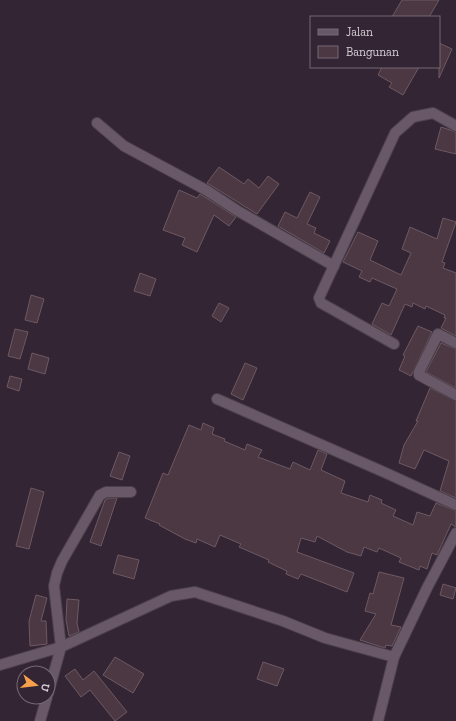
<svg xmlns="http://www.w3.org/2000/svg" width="456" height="721" viewBox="0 0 456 721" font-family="'Zilla Slab',serif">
	<rect width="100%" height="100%" fill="#332533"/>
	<g fill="#4b3842" stroke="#6e5964">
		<path d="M 402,0 L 439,0 L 429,17 L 392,17 Z"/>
		<path d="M 439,43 L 452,49 L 439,78 Z"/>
		<path d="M 382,67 L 419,67 L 403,95 L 389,87 L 392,83 L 378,75 Z"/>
		<path d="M 441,127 L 456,132 L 456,154 L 435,149 Z"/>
		<path d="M 219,167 L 244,184 L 248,179 L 259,188 L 268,176 L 279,184 L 257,214 L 207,183 Z"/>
		<path d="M 179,190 L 197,198 L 200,194 L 236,217 L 229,226 L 214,215 L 197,252 L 182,245 L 185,238 L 163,230 Z"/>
		<path d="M 310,192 L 320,197 L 307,224 L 316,228 L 314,233 L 330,241 L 324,253 L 278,226 L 285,212 L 297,218 Z"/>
		<path d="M 443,218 L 456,222 L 442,262 L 445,263 L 443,268 L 456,273 L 456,336 L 441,328 L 446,318 L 444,318 L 445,315 L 426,306 L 425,309 L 413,303 L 412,307 L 405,304 L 391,335 L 372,324 L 382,303 L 389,306 L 397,289 L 372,278 L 370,282 L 359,277 L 362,271 L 343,262 L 358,232 L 378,241 L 370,260 L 401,275 L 411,253 L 402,249 L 410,227 L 437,239 Z"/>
		<path d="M 140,273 L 156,279 L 150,296 L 134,291 Z"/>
		<path d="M 31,295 L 44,299 L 37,323 L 25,320 Z"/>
		<path d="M 219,303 L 229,308 L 221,322 L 212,316 Z"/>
		<path d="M 418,326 L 432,332 L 411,376 L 399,370 L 405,356 L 403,355 Z"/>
		<path d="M 15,329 L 28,332 L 20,359 L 8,356 Z"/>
		<path d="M 441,343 L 456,349 L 456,388 L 426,372 Z"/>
		<path d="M 32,353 L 49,358 L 45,374 L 28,369 Z"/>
		<path d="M 245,363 L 257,368 L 243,400 L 231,394 Z"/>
		<path d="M 10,376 L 22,379 L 19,391 L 7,387 Z"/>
		<path d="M 430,388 L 456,401 L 456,498 L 440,491 L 449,461 L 424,450 L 415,469 L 399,463 L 404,445 L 418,421 L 416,421 Z"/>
		<path d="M 203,423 L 214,428 L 212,434 L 225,439 L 224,441 L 245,450 L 247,444 L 262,450 L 258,457 L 290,469 L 293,462 L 310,470 L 318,450 L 327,454 L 321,470 L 345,481 L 341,493 L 368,502 L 370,495 L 382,500 L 381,503 L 396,510 L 393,516 L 413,525 L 417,512 L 430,516 L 436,503 L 456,511 L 456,527 L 451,524 L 437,555 L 432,553 L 427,569 L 420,566 L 419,570 L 399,562 L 401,558 L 379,548 L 377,552 L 364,547 L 361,556 L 347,552 L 317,536 L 315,542 L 301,538 L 297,552 L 354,573 L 347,592 L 301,574 L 298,579 L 286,574 L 287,571 L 268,562 L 269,560 L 239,547 L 241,544 L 220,535 L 215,547 L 197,539 L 196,543 L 185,539 L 159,525 L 160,524 L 145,518 L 163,473 L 168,475 L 189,425 L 201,430 Z"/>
		<path d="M 119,452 L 130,456 L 122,480 L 110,476 Z"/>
		<path d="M 31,488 L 44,492 L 29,549 L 16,546 Z"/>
		<path d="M 108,498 L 117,498 L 101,546 L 90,542 L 105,500 Z"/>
		<path d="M 118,555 L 139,560 L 134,579 L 113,573 Z"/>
		<path d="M 379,572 L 404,578 L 391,625 L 401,627 L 392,646 L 386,645 L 385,648 L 360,640 L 376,614 L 365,611 L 370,593 L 373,594 Z"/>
		<path d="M 443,584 L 456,588 L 453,599 L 440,595 Z"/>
		<path d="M 36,595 L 47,598 L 41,621 L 46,621 L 47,644 L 30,646 L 29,621 Z"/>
		<path d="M 67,599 L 79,600 L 77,623 L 79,632 L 69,636 L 66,620 Z"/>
		<path d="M 115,657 L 144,674 L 133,693 L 103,675 Z"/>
		<path d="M 263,662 L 284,669 L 277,686 L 257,679 Z"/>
		<path d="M 75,669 L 83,680 L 94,671 L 127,712 L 115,721 L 90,690 L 81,697 L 65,676 Z"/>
	</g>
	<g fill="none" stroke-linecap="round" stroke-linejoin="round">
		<g stroke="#4c404b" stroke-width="12">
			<g id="street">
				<path d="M 97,123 L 124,146 L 206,190 L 238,211 L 334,266"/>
				<path d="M 456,343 L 438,334 L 419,372 L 419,375 L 456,395"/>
				<path d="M 394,344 L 321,303 L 319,298 L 395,133 L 413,117 L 433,113 L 456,126"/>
				<path d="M 217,399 L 386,473 L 456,505"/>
				<path d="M 0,665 L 61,647 L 171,596 L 195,592 L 283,621 L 325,638 L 394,657"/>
				<path d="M 48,694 L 61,647 L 54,586 L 57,573 L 62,561 L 100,495 L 106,492 L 131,492"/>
				<path d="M 40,721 L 47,697"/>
				<path d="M 378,721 L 394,657 L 427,588 L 456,533"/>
			</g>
		</g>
		<use href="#street" stroke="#695968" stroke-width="10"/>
	</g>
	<rect x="310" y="16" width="130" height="52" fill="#332533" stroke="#756975"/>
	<rect x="318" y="29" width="20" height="6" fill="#695968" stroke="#756975"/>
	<text x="346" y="36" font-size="12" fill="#d7ced7">Jalan</text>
	<rect x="318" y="46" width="20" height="12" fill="#4b3842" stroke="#756975"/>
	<text x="346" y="56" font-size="12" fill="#d7ced7">Bangunan</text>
	<g transform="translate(36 685) rotate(105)"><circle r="19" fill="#332533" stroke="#756975"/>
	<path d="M0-3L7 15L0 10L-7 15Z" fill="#f8a14a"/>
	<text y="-6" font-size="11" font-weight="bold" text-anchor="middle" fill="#d7ced7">U</text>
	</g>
</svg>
